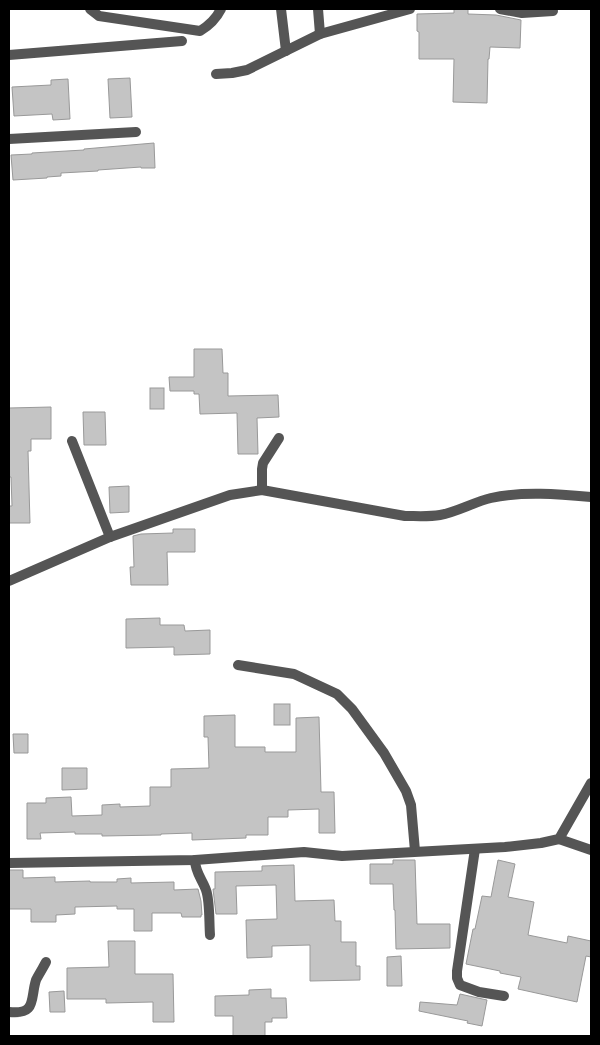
<svg xmlns="http://www.w3.org/2000/svg" width="600" height="1045" viewBox="0 0 600 1045" font-family="Rubik,sans-serif">
	<rect width="100%" height="100%" fill="#fff"/>
	<g fill="#c4c4c4" stroke="#999">
		<path d="M 454,9 L 468,9 L 468,14 L 496,15 L 521,20 L 520,48 L 490,47 L 489,59 L 488,59 L 487,103 L 453,102 L 454,59 L 419,59 L 419,32 L 417,31 L 417,14 L 454,13 Z"/>
		<path d="M 130,78 L 132,117 L 110,118 L 108,79 Z"/>
		<path d="M 68,79 L 70,119 L 53,120 L 52,114 L 14,116 L 12,87 L 51,85 L 51,80 Z"/>
		<path d="M 154,143 L 155,168 L 141,168 L 141,167 L 98,170 L 98,171 L 61,173 L 61,176 L 47,177 L 47,178 L 13,180 L 11,155 L 32,154 L 32,153 L 84,150 L 84,149 Z"/>
		<path d="M 194,349 L 222,349 L 223,373 L 228,373 L 228,396 L 278,395 L 279,417 L 257,418 L 258,454 L 238,454 L 237,413 L 200,414 L 199,394 L 194,394 L 194,391 L 170,391 L 169,377 L 194,377 Z"/>
		<rect x="150" y="388" width="14" height="21"/>
		<path d="M 51,407 L 51,439 L 31,439 L 31,451 L 28,451 L 30,523 L 9,523 L 9,506 L 12,506 L 11,477 L 9,477 L 9,408 Z"/>
		<path d="M 83,412 L 105,412 L 106,445 L 84,445 Z"/>
		<path d="M 129,486 L 129,512 L 110,513 L 109,487 Z"/>
		<path d="M 173,529 L 195,529 L 195,552 L 167,552 L 168,585 L 131,585 L 130,567 L 134,567 L 133,536 L 141,534 L 173,533 Z"/>
		<path d="M 160,618 L 160,625 L 184,625 L 185,631 L 210,630 L 210,654 L 174,655 L 174,647 L 126,648 L 126,619 Z"/>
		<rect x="274" y="704" width="16" height="21"/>
		<path d="M 235,715 L 235,747 L 265,747 L 265,752 L 296,752 L 296,718 L 319,717 L 321,792 L 334,792 L 335,833 L 319,833 L 319,809 L 288,810 L 288,817 L 268,817 L 268,835 L 246,835 L 246,838 L 192,840 L 192,833 L 161,834 L 161,835 L 102,836 L 102,834 L 75,834 L 75,832 L 40,833 L 41,839 L 27,839 L 27,803 L 46,803 L 46,798 L 71,797 L 72,816 L 102,815 L 102,805 L 120,804 L 120,807 L 150,806 L 150,787 L 171,787 L 171,769 L 209,768 L 208,737 L 204,737 L 204,716 Z"/>
		<path d="M 13,734 L 28,734 L 28,753 L 14,753 Z"/>
		<path d="M 62,768 L 87,768 L 87,789 L 62,790 Z"/>
		<path d="M 393,860 L 415,860 L 417,924 L 450,924 L 450,948 L 396,949 L 395,910 L 394,910 L 393,884 L 370,884 L 370,864 L 393,864 Z"/>
		<path d="M 498,860 L 515,864 L 508,897 L 534,902 L 528,935 L 567,943 L 568,936 L 591,941 L 591,957 L 586,956 L 577,1002 L 518,989 L 521,977 L 500,973 L 500,971 L 466,964 L 473,929 L 475,929 L 482,896 L 491,897 Z"/>
		<path d="M 294,865 L 295,901 L 334,900 L 335,921 L 341,921 L 341,942 L 356,942 L 356,966 L 360,966 L 360,980 L 310,981 L 310,945 L 272,946 L 272,957 L 247,958 L 246,920 L 277,919 L 276,885 L 236,886 L 237,914 L 216,914 L 213,889 L 215,889 L 215,872 L 262,871 L 262,866 Z"/>
		<path d="M 9,870 L 23,870 L 23,878 L 55,877 L 55,882 L 90,881 L 90,882 L 117,882 L 117,879 L 131,878 L 131,883 L 174,882 L 174,890 L 198,889 L 201,901 L 202,915 L 201,915 L 201,917 L 182,917 L 181,913 L 152,913 L 152,931 L 134,931 L 134,909 L 117,909 L 117,906 L 75,907 L 75,914 L 56,915 L 56,922 L 31,922 L 31,909 L 9,909 Z"/>
		<path d="M 108,941 L 135,941 L 135,974 L 173,974 L 174,1022 L 153,1022 L 153,1002 L 106,1003 L 106,999 L 67,999 L 67,968 L 109,967 Z"/>
		<path d="M 401,956 L 402,986 L 387,986 L 387,957 Z"/>
		<path d="M 271,989 L 271,998 L 286,998 L 287,1018 L 272,1018 L 272,1022 L 265,1022 L 265,1036 L 233,1036 L 233,1016 L 215,1016 L 215,996 L 249,995 L 249,990 Z"/>
		<path d="M 64,991 L 65,1012 L 50,1012 L 49,992 Z"/>
		<path d="M 460,994 L 487,1000 L 482,1026 L 467,1023 L 468,1021 L 419,1011 L 420,1002 L 457,1005 Z"/>
	</g>
	<g fill="none" stroke-linecap="round" stroke-linejoin="round">
		<g stroke="#555" stroke-width="10">
			<path d="M 90,9 L 99,16 L 200,31 C 210,25 216,19 221,9"/>
			<path d="M 281,9 L 286,51"/>
			<path d="M 318,9 L 320,34"/>
			<path d="M 500,9 L 522,13 L 553,11"/>
			<path d="M 9,55 L 182,41"/>
			<path d="M 216,74 L 232,73 L 247,70 L 320,34 L 410,9"/>
			<path d="M 9,139 L 136,132"/>
			<path d="M 72,441 L 110,537"/>
			<path d="M 262,490 L 262,469 L 263,463 L 279,438"/>
			<path d="M 9,581 L 110,537 L 230,495 L 262,490 L 405,516 C 416,516 429,517 440,515 C 457,512 474,502 491,498 C 522,491 559,494 591,497"/>
			<path d="M 238,665 L 294,674 L 337,694 L 352,709 L 384,753 L 406,791 L 411,805 L 415,851"/>
			<path d="M 559,839 L 591,850"/>
			<path d="M 475,849 L 457,971 L 457,978 L 460,985 L 479,992 L 504,996"/>
			<path d="M 195,860 C 195,872 202,879 206,890 C 210,901 209,922 210,935"/>
			<path d="M 9,863 L 195,860 L 304,852 L 342,856 L 505,847 L 541,843 L 559,839 L 591,783"/>
			<path d="M 9,1012 C 37,1015 30,999 36,980 C 39,974 43,968 46,962"/>
		</g>
	</g>
	<rect width="600" height="1045" fill="none" stroke="#000000" stroke-width="20"/>
</svg>
